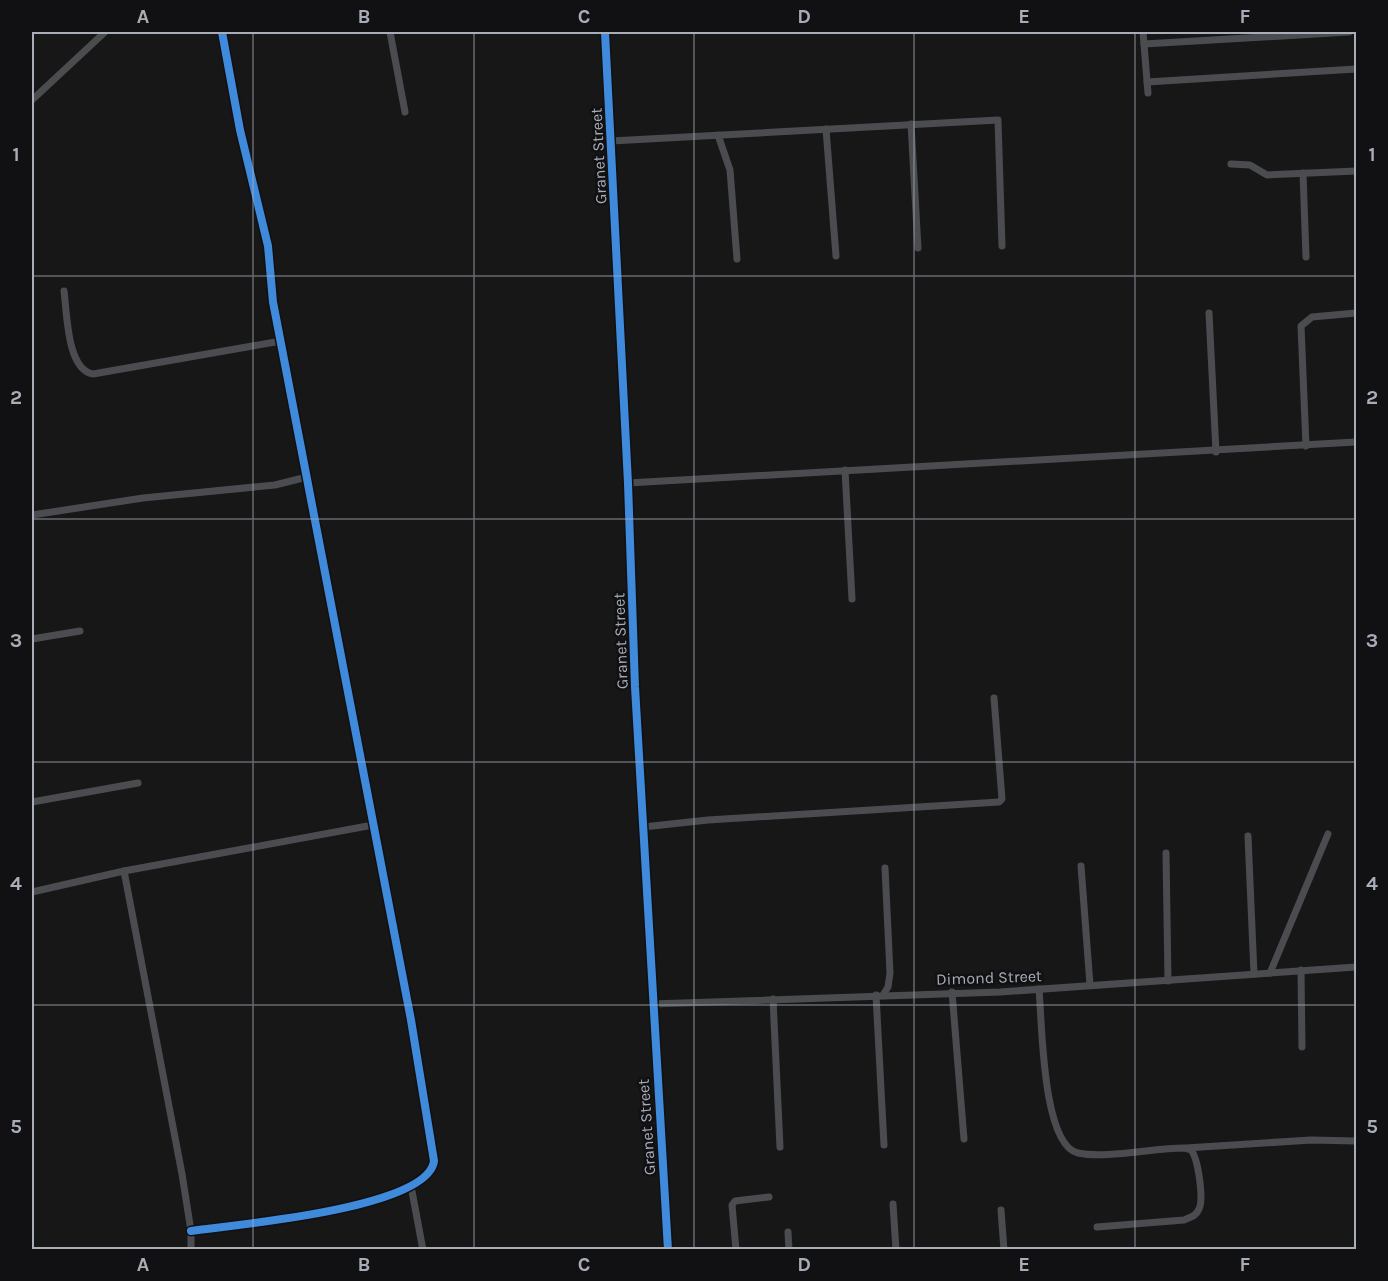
<svg xmlns="http://www.w3.org/2000/svg" width="1388" height="1281" viewBox="0 0 1388 1281" font-family="Karla,sans-serif">
	<rect width="100%" height="100%" fill="#171717"/>
	<g fill="none" stroke-linecap="round" stroke-linejoin="round">
		<g stroke="#4b4c50" stroke-width="7">
			<path d="M 390,32 L 405,112"/>
			<path d="M 605,32 L 628,483 L 635,687 L 668,1250"/>
			<path d="M 1143,32 L 1148,93"/>
			<path d="M 1144,44 L 1349,32"/>
			<path d="M 1147,82 L 1356,69"/>
			<path d="M 32,100 L 105,32"/>
			<path d="M 911,124 L 918,248"/>
			<path d="M 826,129 L 836,256"/>
			<path d="M 718,135 L 730,170 L 737,259"/>
			<path d="M 611,141 L 998,120 L 1002,246"/>
			<path d="M 1231,164 L 1250,165 L 1267,175 L 1356,171"/>
			<path d="M 1303,173 L 1306,257"/>
			<path d="M 64,291 C 67,313 67,370 93,374 L 281,341"/>
			<path d="M 1209,313 L 1216,452"/>
			<path d="M 1306,446 L 1301,326 L 1312,317 L 1356,313"/>
			<path d="M 845,470 L 852,599"/>
			<path d="M 628,483 L 1356,442"/>
			<path d="M 32,515 L 143,498 L 275,485 L 307,477"/>
			<path d="M 32,639 L 80,631"/>
			<path d="M 32,802 L 138,783"/>
			<path d="M 643,827 L 708,820 L 999,802 L 1002,799 L 994,698"/>
			<path d="M 1248,836 L 1254,974"/>
			<path d="M 1166,853 L 1168,981"/>
			<path d="M 1081,866 L 1090,985"/>
			<path d="M 124,871 L 182,1174 L 191,1231 L 191,1250"/>
			<path d="M 32,892 L 124,871 L 373,825"/>
			<path d="M 1301,970 L 1302,1047"/>
			<path d="M 1270,973 L 1328,834"/>
			<path d="M 1039,989 C 1042,1021 1042,1145 1078,1153 C 1106,1159 1153,1148 1184,1148 L 1191,1150 C 1198,1158 1204,1199 1199,1209 C 1196,1216 1191,1217 1184,1220 L 1097,1227"/>
			<path d="M 952,992 L 964,1139"/>
			<path d="M 876,995 L 884,1145"/>
			<path d="M 883,995 L 888,987 L 890,973 L 885,868"/>
			<path d="M 773,999 L 780,1147"/>
			<path d="M 652,1004 L 1000,992 L 1356,967"/>
			<path d="M 1186,1148 L 1311,1140 L 1356,1141"/>
			<path d="M 411,1186 L 423,1250"/>
			<path d="M 893,1204 L 896,1250"/>
			<path d="M 1001,1210 L 1004,1250"/>
			<path d="M 191,1231 C 232,1225 428,1209 434,1161 L 411,1020 L 273,302 L 268,246 L 240,130 L 222,32"/>
			<path d="M 788,1232 L 789,1250"/>
			<path d="M 736,1250 L 732,1205 L 735,1201 L 769,1197"/>
		</g>
		<g stroke="#111113" stroke-width="11">
			<g id="cycleway">
				<path d="M 605,32 L 628,483 L 635,687 L 668,1250"/>
				<path d="M 191,1231 C 232,1225 428,1209 434,1161 L 411,1020 L 273,302 L 268,246 L 240,130 L 222,32"/>
			</g>
		</g>
		<use href="#cycleway" stroke="#408adc" stroke-width="8"/>
	</g>
	<path fill="none" stroke="#a8adb8" stroke-width="1.5" stroke-opacity="0.55" d="M 253,32 L 253,1250M 474,32 L 474,1250M 694,32 L 694,1250M 914,32 L 914,1250M 1135,32 L 1135,1250M 32,276 L 1356,276M 32,519 L 1356,519M 32,762 L 1356,762M 32,1005 L 1356,1005"/>
	<g text-anchor="middle" stroke-width="5" stroke-linejoin="round" paint-order="stroke">
		<g font-size="16" fill="#a8adb8" stroke="#111113">
			<text transform="translate(598 156) rotate(-93)" y="6">Granet Street</text>
			<text transform="translate(620 641) rotate(-92)" y="6">Granet Street</text>
			<text transform="translate(989 977) rotate(-2)" y="6">Dimond Street</text>
			<text transform="translate(646 1127) rotate(-94)" y="6">Granet Street</text>
		</g>
	</g>
	<rect width="1388" height="1281" fill="none" stroke="#111113" stroke-width="66"/>
	<rect x="33" y="33" width="1322" height="1215" fill="none" stroke="#a8adb8" stroke-width="2"/>
	<g font-size="20" text-anchor="middle" font-weight="bold" fill="#a8adb8">
		<text x="143" y="23">A</text>
		<text x="364" y="23">B</text>
		<text x="584" y="23">C</text>
		<text x="804" y="23">D</text>
		<text x="1024" y="23">E</text>
		<text x="1245" y="23">F</text>
		<text x="16" y="161">1</text>
		<text x="1372" y="161">1</text>
		<text x="16" y="404">2</text>
		<text x="1372" y="404">2</text>
		<text x="16" y="647">3</text>
		<text x="1372" y="647">3</text>
		<text x="16" y="890">4</text>
		<text x="1372" y="890">4</text>
		<text x="16" y="1133">5</text>
		<text x="1372" y="1133">5</text>
		<text x="143" y="1271">A</text>
		<text x="364" y="1271">B</text>
		<text x="584" y="1271">C</text>
		<text x="804" y="1271">D</text>
		<text x="1024" y="1271">E</text>
		<text x="1245" y="1271">F</text>
	</g>
</svg>
